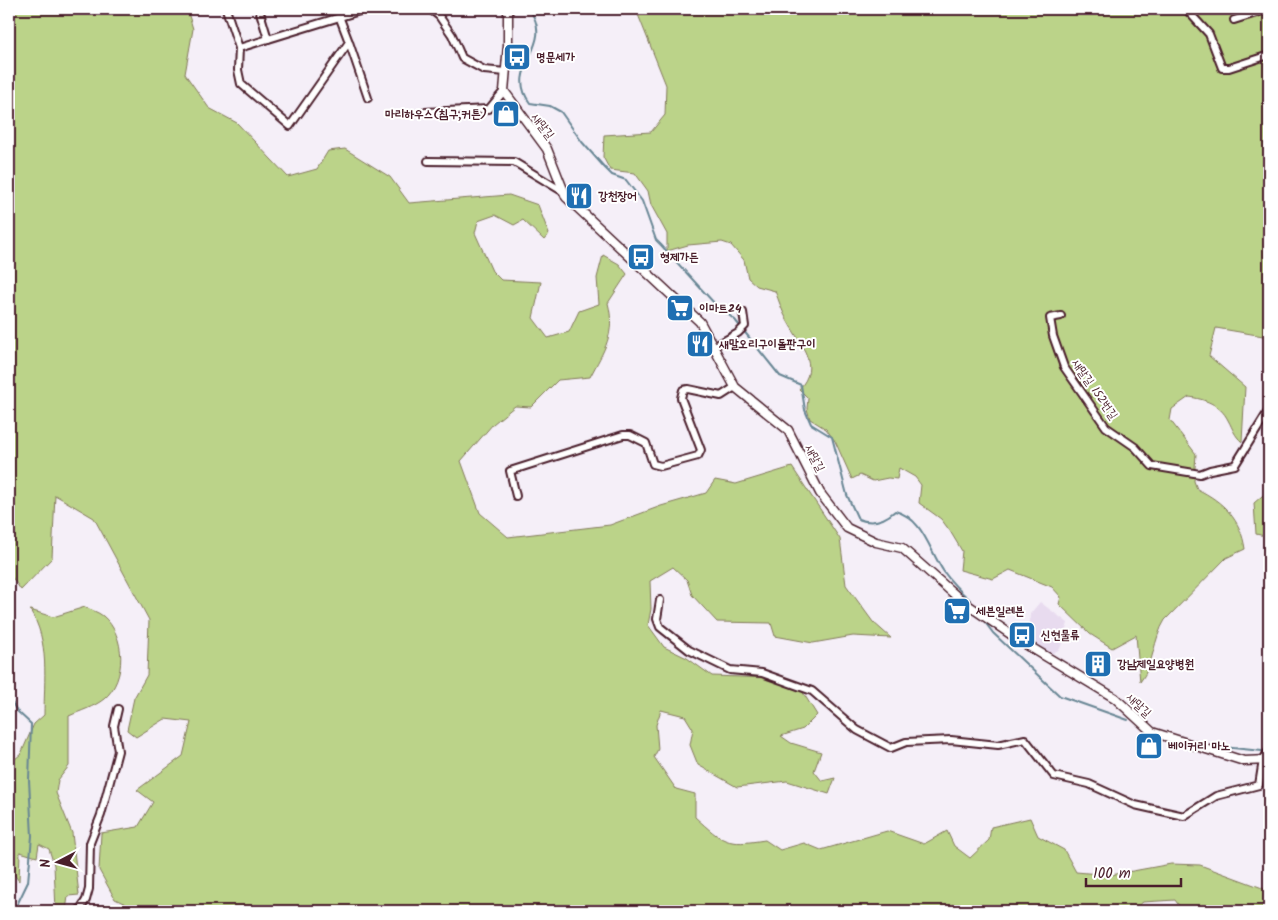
<svg xmlns="http://www.w3.org/2000/svg" width="1278" height="920" viewBox="0 0 1278 920" font-family="Kalam,'Poor Story',sans-serif">
	<rect width="100%" height="100%" fill="#f5eff8"/>
	<filter id="ink" filterUnits="userSpaceOnUse"><feTurbulence type="fractalNoise" baseFrequency=".02" numOctaves="2"/><feDisplacementMap in="SourceGraphic" scale="10" xChannelSelector="R" yChannelSelector="G"/><feConvolveMatrix kernelMatrix="1 2 1 2 8 2 1 2 1" color-interpolation-filters="sRGB"/></filter>
	<g filter="url(#ink)">
		<path fill="#e8dbef" d="M 1040,602 L 1068,623 L 1060,649 L 1051,654 L 1028,638 L 1030,614 Z"/>
		<g fill="#bbd389" stroke="#82795a">
			<path d="M 9,9 L 187,9 L 193,29 L 185,74 L 209,108 L 237,123 L 288,177 L 317,169 L 328,151 L 345,149 L 390,177 L 409,203 L 509,195 L 538,205 L 549,234 L 544,240 L 523,220 L 514,225 L 495,215 L 478,221 L 475,233 L 492,271 L 501,280 L 541,282 L 533,318 L 548,338 L 569,332 L 579,311 L 599,304 L 597,278 L 603,255 L 619,264 L 627,274 L 608,303 C 616,334 604,350 590,377 L 558,380 L 531,407 L 515,406 L 493,424 L 461,461 L 480,513 L 508,537 L 610,525 L 661,506 L 706,493 L 715,480 L 736,484 L 792,467 L 840,539 L 846,585 L 873,622 L 891,638 L 853,636 L 813,643 L 775,636 L 771,623 L 717,622 L 692,595 L 687,580 L 673,567 L 650,581 L 651,609 L 648,625 L 664,647 L 687,658 L 712,676 L 770,678 L 802,691 L 817,715 L 803,729 L 781,736 L 791,743 L 821,752 L 814,771 L 822,781 L 835,778 L 829,794 L 787,781 L 737,787 L 698,765 L 690,745 L 693,729 L 685,716 L 661,710 L 656,725 L 658,749 L 654,757 L 676,789 L 695,794 L 695,817 C 724,843 726,846 765,840 L 780,850 L 804,843 L 821,850 L 887,831 L 924,844 L 947,831 L 954,846 L 970,858 L 989,840 L 991,827 L 1030,818 L 1038,836 L 1064,850 L 1076,872 L 1111,875 L 1171,864 L 1200,865 L 1265,889 L 1269,887 L 1269,911 L 1183,911 L 1175,900 L 1143,902 L 1131,911 L 203,911 L 203,910 L 176,908 L 140,911 L 115,899 L 99,870 L 101,833 L 138,827 L 153,802 L 137,790 L 183,756 L 191,722 L 165,719 L 136,737 L 127,730 L 134,698 L 147,675 L 149,620 L 94,518 L 55,495 L 52,558 L 21,590 L 9,573 Z"/>
			<path d="M 638,9 L 1269,9 L 1269,337 L 1216,328 L 1209,356 L 1245,387 L 1242,442 C 1234,435 1233,429 1228,420 C 1220,404 1204,399 1189,397 L 1172,409 L 1170,420 L 1196,454 L 1194,481 L 1197,489 C 1224,502 1241,520 1245,549 L 1226,558 L 1165,620 C 1153,639 1154,665 1140,682 L 1136,635 L 1112,648 L 1090,634 L 1059,604 L 1061,597 L 1052,587 L 1010,570 L 993,579 L 960,570 L 962,551 L 950,531 L 941,519 L 919,503 L 921,485 L 915,477 L 899,468 L 897,479 L 888,478 L 873,481 L 860,475 L 852,479 L 835,441 L 826,429 L 810,419 L 807,409 L 808,398 L 799,389 C 822,365 799,343 787,320 C 782,311 779,301 775,291 L 757,286 L 748,278 L 744,260 L 731,245 L 722,242 L 688,245 L 667,251 L 667,234 L 651,205 L 648,191 L 635,173 L 610,170 L 603,157 L 604,135 L 651,132 L 665,115 L 666,85 L 637,12 Z"/>
			<path d="M 1269,490 L 1269,537 L 1256,534 L 1254,503 Z"/>
			<path d="M 85,607 C 91,610 98,612 103,616 C 126,635 127,680 104,699 C 94,707 80,711 69,716 L 69,766 L 58,780 L 56,793 L 72,833 L 79,895 L 68,896 L 66,911 L 56,911 L 54,865 L 49,849 L 39,844 L 37,857 L 20,852 L 19,881 C 5,865 11,851 14,833 C 15,823 10,818 9,810 L 14,807 L 9,797 L 9,764 L 21,754 L 34,724 L 44,715 C 44,680 50,641 30,610 L 53,617 Z"/>
		</g>
		<g fill="none" stroke-linecap="round" stroke-linejoin="round">
			<g stroke="#688694" stroke-width="2">
				<path d="M 529,9 C 557,47 503,66 530,103 L 550,106 L 561,112 L 582,142 L 605,168 L 612,175 L 626,180 L 642,201 L 656,240 L 661,245 L 715,304 L 735,320 L 780,376 L 801,385 L 805,410 L 811,424 L 832,437 L 847,495 L 858,519 C 871,524 884,521 895,511 C 923,518 929,550 944,572 C 951,582 960,591 970,600"/>
				<path d="M 984,621 L 993,633 L 1060,696 L 1128,720"/>
				<path d="M 9,698 L 17,711 L 31,724 L 29,780 L 32,836 L 28,882 L 14,911"/>
				<path d="M 1213,746 L 1262,751"/>
			</g>
			<g stroke="#4a1f2b" stroke-width="10">
				<g id="minor">
					<path d="M 226,9 L 239,48 L 238,70 L 241,84 L 290,126 L 349,42 L 339,16"/>
					<path d="M 259,9 L 268,39"/>
					<path d="M 430,9 L 439,16 L 452,35 L 462,58 L 484,70 L 506,72"/>
					<path d="M 1186,9 L 1209,34 L 1222,68 L 1229,68 L 1269,55"/>
					<path d="M 1234,20 L 1269,9"/>
					<path d="M 349,42 L 368,98"/>
					<path d="M 239,48 L 366,9"/>
					<path d="M 1268,102 L 1269,101"/>
					<path d="M 425,112 L 489,109 L 504,91"/>
					<path d="M 428,161 L 514,162 L 562,191"/>
					<path d="M 1061,316 L 1050,318 L 1053,336 L 1064,367 L 1106,427 L 1135,447 L 1152,466 L 1200,474 L 1210,470 L 1235,465 L 1269,410"/>
					<path d="M 713,347 L 738,333 L 745,326 L 743,312"/>
					<path d="M 516,496 L 510,471 L 623,435 L 630,435 L 646,443 L 653,464 L 661,466 L 698,456 L 701,450 L 681,398 L 683,390 L 688,389 L 721,396 L 735,387"/>
					<path d="M 660,600 L 657,619 L 660,627 L 689,650 L 730,670 L 762,673 L 812,691 L 857,730 L 891,748 L 906,742 L 951,740 L 998,745 L 1025,739 L 1054,776 L 1089,784 L 1135,805 L 1184,816 L 1216,796 L 1259,785 L 1263,760 L 1269,750"/>
					<path d="M 79,911 L 86,900 L 89,889 L 90,843 L 101,815 L 118,751 L 114,726 L 118,709"/>
				</g>
			</g>
			<g stroke="#4a1f2b" stroke-width="11">
				<path id="tertiary" d="M 508,9 L 508,45 L 504,91 L 547,149 L 566,197 L 700,322 L 735,387 L 788,430 L 820,493 L 847,528 L 876,542 L 902,548 L 962,601 L 1022,642 L 1115,698 L 1152,732 L 1244,761 L 1269,760"/>
			</g>
			<use href="#minor" stroke="#fff" stroke-width="6"/>
			<use href="#tertiary" stroke="#fff" stroke-width="8"/>
		</g>
	</g>
	<defs>
		<g id="bus-square" transform="scale(1.4375)"><rect x="-9" y="-9" width="18" height="18" rx="4" fill="#1f6fb2" stroke="#fff"/><path d="M-5-6H5V4H4V6H2V4H-2V6H-4V4H-5ZM-3.5-4V0h7V-4ZM-3.5 1.2v1.5H-2V1.2ZM2 1.2v1.5H3.5V1.2Z" fill="#fff"/></g>
		<g id="shop-square" transform="scale(1.4375)"><rect x="-9" y="-9" width="18" height="18" rx="4" fill="#1f6fb2" stroke="#fff"/><path d="M-5-2.5h2.3a2.7 3.5 0 0 1 5.4 0H5L5.5 6h-11ZM-1.5-2.5h3a1.5 2.3 0 0 0-3 0Z" fill="#fff"/></g>
		<g id="restaurant-square" transform="scale(1.4375)"><rect x="-9" y="-9" width="18" height="18" rx="4" fill="#1f6fb2" stroke="#fff"/><path d="M-5-6h1v4h1v-4h1v4h1v-4h1v5L-1.5 .5V6h-2V.5L-5-1ZM5-6V6H3V1.5H1.5Q1.5-4 5-6Z" fill="#fff"/></g>
		<g id="supermarket-square" transform="scale(1.4375)"><rect x="-9" y="-9" width="18" height="18" rx="4" fill="#1f6fb2" stroke="#fff"/><path d="M-6-5.5h2.5l.6 2H6L4.5 2H-2.5L-4.4-4H-6ZM-1.5 3.2a1.3 1.3 0 1 0 .1 0ZM3 3.2a1.3 1.3 0 1 0 .1 0Z" fill="#fff"/></g>
		<g id="building-square" transform="scale(1.4375)"><rect x="-9" y="-9" width="18" height="18" rx="4" fill="#1f6fb2" stroke="#fff"/><path d="M-4-6H4V6H1V3H-1V6H-4ZM-2.5-4.3h1.7v1.8h-1.7ZM.8-4.3h1.7v1.8H.8ZM-2.5-1h1.7V.8h-1.7ZM.8-1h1.7V.8H.8Z" fill="#fff"/></g>
	</defs>
	<g fill-rule="evenodd">
		<use href="#bus-square" x="517" y="57"/>
		<use href="#shop-square" x="506" y="114"/>
		<use href="#restaurant-square" x="579" y="196"/>
		<use href="#bus-square" x="641" y="257"/>
		<use href="#supermarket-square" x="680" y="308"/>
		<use href="#restaurant-square" x="700" y="344"/>
		<use href="#supermarket-square" x="957" y="611"/>
		<use href="#bus-square" x="1022" y="635"/>
		<use href="#building-square" x="1098" y="664"/>
		<use href="#shop-square" x="1149" y="746"/>
	</g>
	<g text-anchor="middle" stroke-width="4" stroke-linejoin="round" paint-order="stroke">
		<g font-size="12" font-weight="bold" fill="#4a1f2b" stroke="#fff" text-anchor="start">
			<text x="536" y="61">명문세가</text>
			<text x="487" y="118" text-anchor="end">마리하우스(침구,커튼)</text>
			<text x="598" y="200">강천장어</text>
			<text x="660" y="261">형제가든</text>
			<text x="699" y="312">이마트24</text>
			<text x="719" y="348">새말오리구이돌판구이</text>
			<text x="976" y="615">세븐일레븐</text>
			<text x="1041" y="639">신현물류</text>
			<text x="1117" y="668">강남제일요양병원</text>
			<text x="1168" y="750">베이커리 마노</text>
		</g>
		<g font-size="12" fill="#4a1f2b" stroke="#fff">
			<text transform="translate(543 126) rotate(52)" y="4">새말길</text>
			<text transform="translate(1095 389) rotate(55)" y="4">새말길 152번길</text>
			<text transform="translate(815 458) rotate(63)" y="4">새말길</text>
			<text transform="translate(1139 705) rotate(43)" y="4">새말길</text>
		</g>
	</g>
	<rect width="1278" height="920" fill="none" stroke="#fff" stroke-width="30"/>
	<rect x="15" y="15" width="1248" height="890" fill="none" stroke="#4a1f2b" stroke-width="2" filter="url(#ink)"/>
	<g transform="translate(58 862) rotate(264)" stroke="#ffffff" stroke-width="4" paint-order="stroke">
	<path d="M0-4L9 19L0 12L-9 19Z" fill="#4a1f2b"/>
	<text y="-8" font-size="14" font-weight="bold" text-anchor="middle" fill="#4a1f2b">N</text>
	</g>
	<path d="M1086 878v8h95v-8" fill="none" stroke="#4a1f2b" stroke-width="2.5"/>
	<text x="1093" y="878" font-size="15" fill="#4a1f2b" stroke="#ffffff" stroke-width="4" paint-order="stroke">100 m</text>
</svg>
